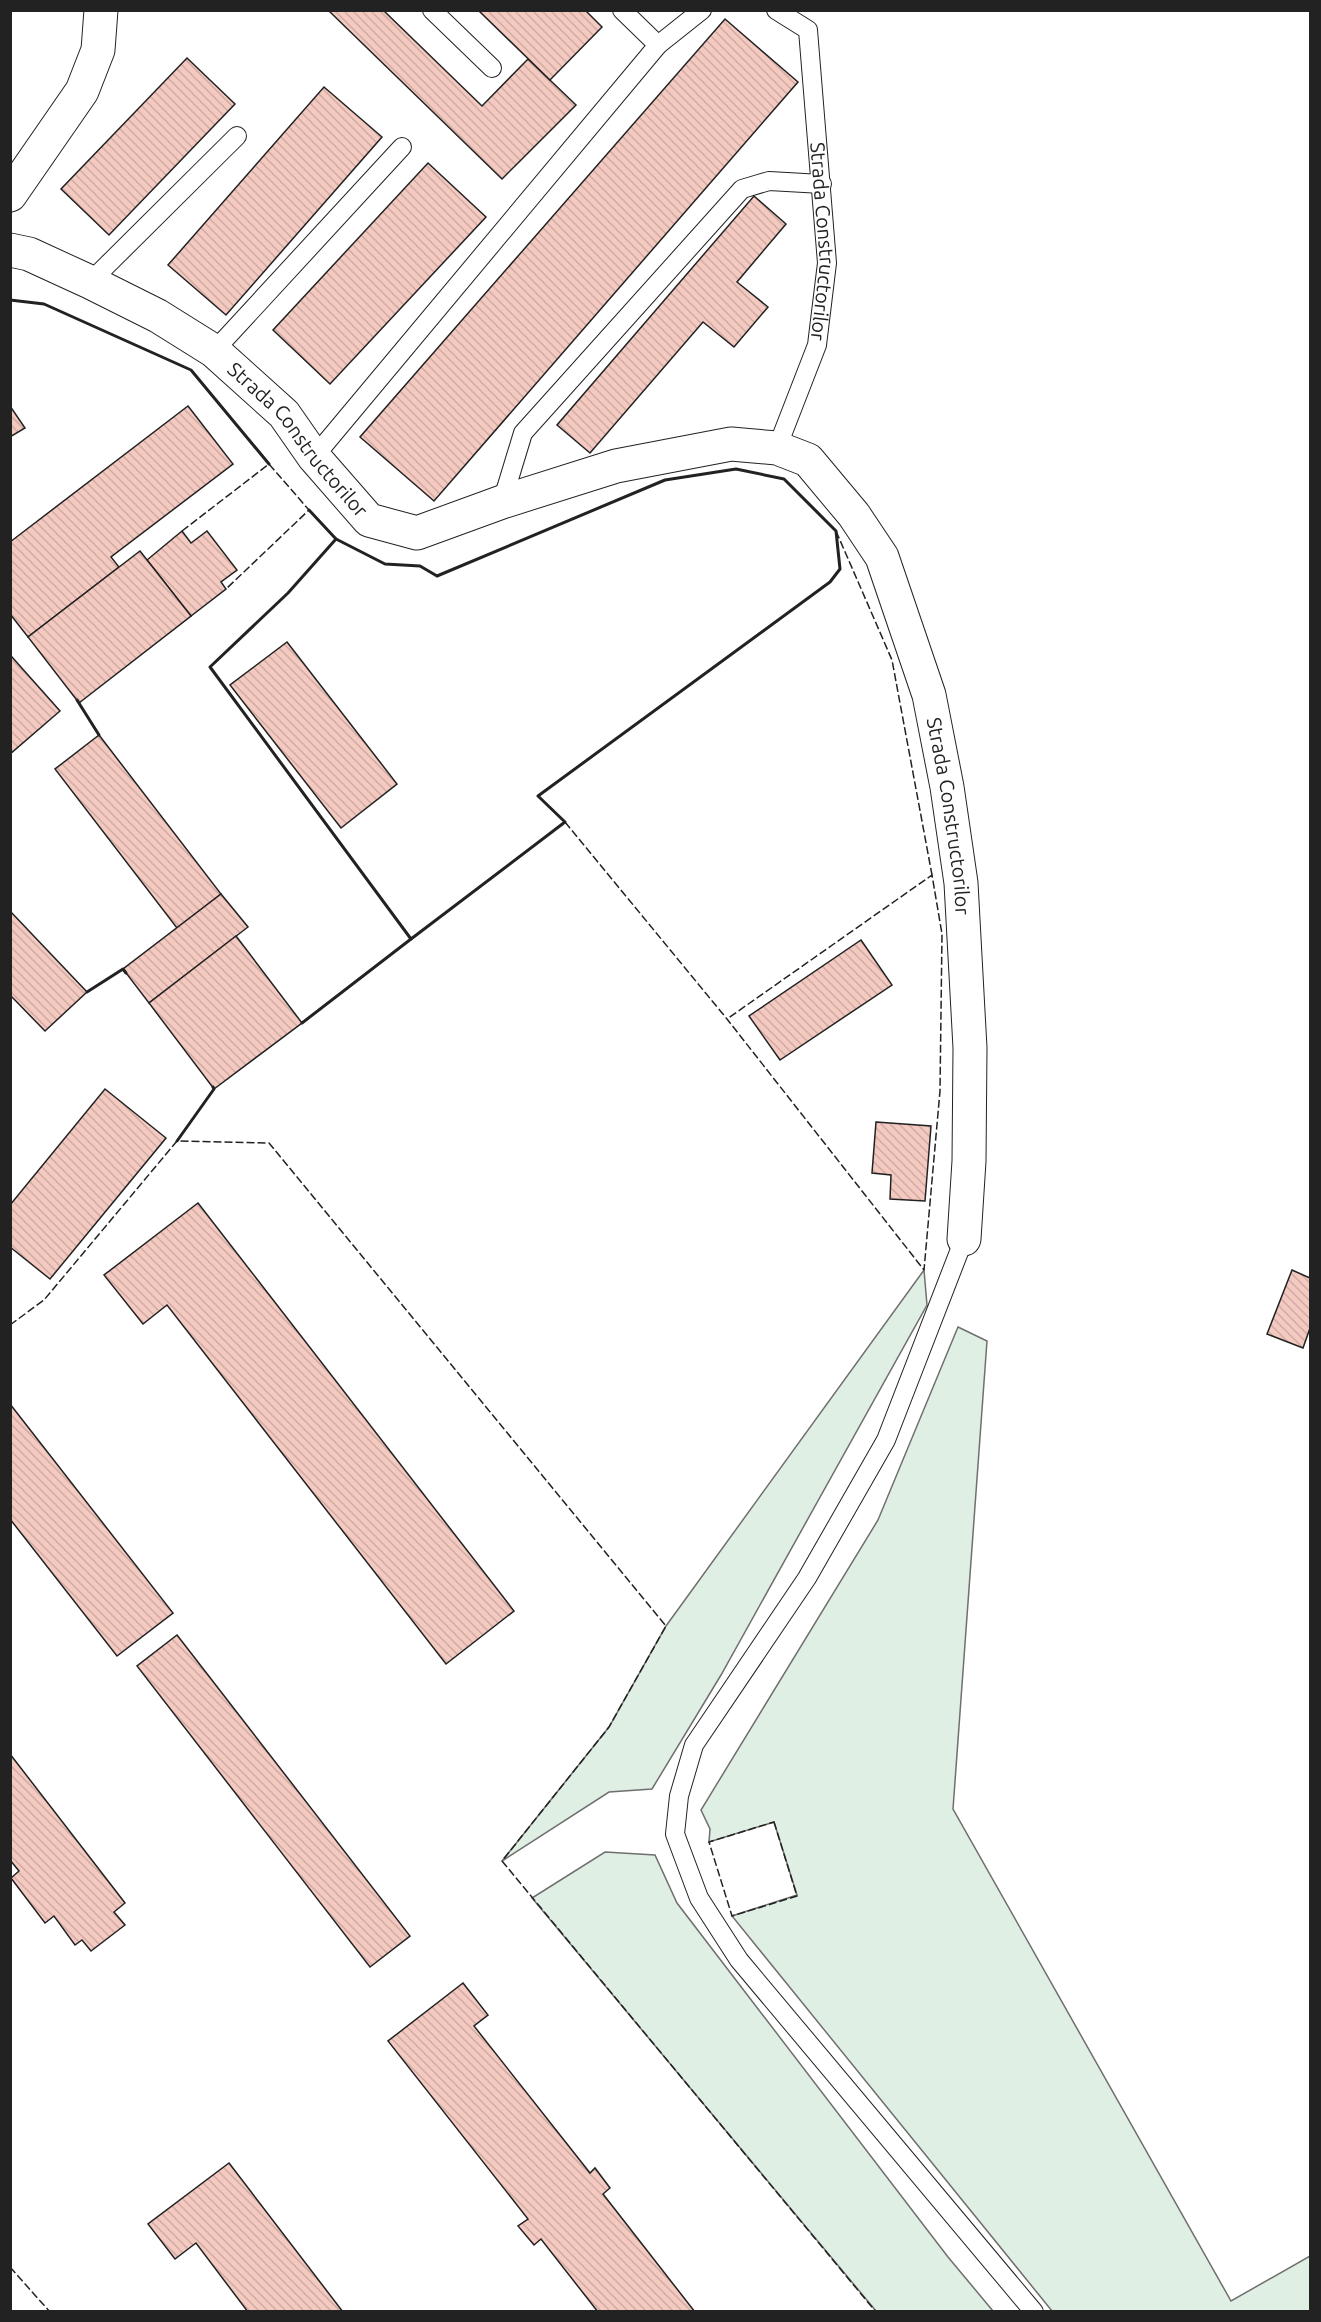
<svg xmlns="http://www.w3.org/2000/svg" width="1321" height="2322" viewBox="0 0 1321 2322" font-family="Ubuntu,sans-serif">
	<defs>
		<pattern id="building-back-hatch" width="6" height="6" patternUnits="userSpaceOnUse" patternTransform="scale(1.5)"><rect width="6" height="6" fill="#f3c9c0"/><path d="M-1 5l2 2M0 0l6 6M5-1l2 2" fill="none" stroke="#d0aca5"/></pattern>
	</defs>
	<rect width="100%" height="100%" fill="#fff"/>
	<g fill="#e0efe3" stroke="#6f6f6f" stroke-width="1.5">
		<path d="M 924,1270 L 927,1305 L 721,1675 L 652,1789 L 609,1792 L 502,1861 L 609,1727 L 666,1626 Z"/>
		<path d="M 958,1327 L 987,1341 L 953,1809 L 1231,2301 L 1310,2256 L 1310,2311 L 1052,2311 L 732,1916 L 797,1895 L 774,1822 L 709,1842 L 710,1829 L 701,1810 L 878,1520 Z"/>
		<path d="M 605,1852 L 655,1855 L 677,1903 L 948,2257 L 993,2311 L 876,2311 L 532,1898 Z"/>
	</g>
	<g fill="url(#building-back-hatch)" stroke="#222" stroke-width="1.5">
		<path d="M 328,10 L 383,10 L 482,106 L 528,59 L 576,105 L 502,179 Z"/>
		<path d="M 478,10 L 585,10 L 602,27 L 550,80 Z"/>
		<path d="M 725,19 L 798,82 L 434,501 L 360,437 Z"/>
		<path d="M 187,58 L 235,104 L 109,235 L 61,189 Z"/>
		<path d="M 324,87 L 382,137 L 226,315 L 168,265 Z"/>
		<path d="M 428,163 L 486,217 L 330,384 L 273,330 Z"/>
		<path d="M 754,196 L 786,224 L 737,282 L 768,307 L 734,347 L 703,322 L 590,453 L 557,425 Z"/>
		<path d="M 10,406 L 25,428 L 10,437 Z"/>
		<path d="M 188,406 L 233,464 L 111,557 L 119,567 L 28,637 L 10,614 L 10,542 Z"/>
		<path d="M 182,531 L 191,543 L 207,531 L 237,570 L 221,582 L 226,589 L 191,616 L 147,560 Z"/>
		<path d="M 140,551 L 191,616 L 79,703 L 28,637 Z"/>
		<path d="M 287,642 L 397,784 L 341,828 L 230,685 Z"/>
		<path d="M 12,657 L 60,711 L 10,754 L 10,659 Z"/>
		<path d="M 99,735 L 221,894 L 177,928 L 55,769 Z"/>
		<path d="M 221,894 L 248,927 L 149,1003 L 123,969 Z"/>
		<path d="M 10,911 L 87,992 L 45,1031 L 10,995 Z"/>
		<path d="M 236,936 L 302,1023 L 214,1089 L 149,1003 Z"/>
		<path d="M 861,940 L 892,985 L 780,1060 L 749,1016 Z"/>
		<path d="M 105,1089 L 166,1138 L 50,1279 L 10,1247 L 10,1205 Z"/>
		<path d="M 876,1122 L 931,1126 L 925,1201 L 890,1199 L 891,1175 L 872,1173 Z"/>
		<path d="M 198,1203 L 514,1611 L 446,1664 L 167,1305 L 143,1324 L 104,1275 Z"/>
		<path d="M 1292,1270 L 1310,1278 L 1310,1328 L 1303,1348 L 1267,1334 Z"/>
		<path d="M 10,1404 L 173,1613 L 117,1656 L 10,1519 Z"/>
		<path d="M 177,1635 L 410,1936 L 370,1967 L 137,1666 Z"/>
		<path d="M 10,1754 L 125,1903 L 114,1912 L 125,1925 L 91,1951 L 82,1940 L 75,1945 L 54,1916 L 45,1923 L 11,1878 L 19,1871 L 10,1860 Z"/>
		<path d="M 463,1983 L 488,2015 L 474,2026 L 590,2173 L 595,2168 L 610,2188 L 603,2194 L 695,2312 L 598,2312 L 541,2239 L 534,2245 L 518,2226 L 528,2219 L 388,2041 Z"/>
		<path d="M 229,2163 L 343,2312 L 248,2312 L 196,2243 L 175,2259 L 148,2224 Z"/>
	</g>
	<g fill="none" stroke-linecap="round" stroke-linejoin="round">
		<g stroke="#222" stroke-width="20">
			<g id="lane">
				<path d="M 432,10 L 492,68"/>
				<path d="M 622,10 L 658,45"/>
				<path id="s1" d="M 776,10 L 808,30 L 827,263 L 817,345 L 777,448"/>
				<path d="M 90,282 L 237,136"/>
				<path d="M 214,351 L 402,147"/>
				<path d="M 314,457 L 658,45 L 702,10"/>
				<path d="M 502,502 L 523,433 L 742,189 L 769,181 L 822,184"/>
				<path d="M 964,1239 L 886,1440 L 807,1578 L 694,1745 L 679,1796 L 675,1834 L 699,1898 L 739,1960 L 1034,2312"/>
			</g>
		</g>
		<g stroke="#222" stroke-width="35">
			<g id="street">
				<path d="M 10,195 L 82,91 L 98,50 L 101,10"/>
				<path id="s2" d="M 10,250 L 29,254 L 90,282 L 158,316 L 214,351 L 284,414 L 314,457 L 369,520 L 417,533 L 502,502 L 616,466 L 731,444 L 777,448 L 808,460 L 854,515 L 882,557 L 929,695 L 947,787 L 961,883 L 970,1048 L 969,1161 L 964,1239"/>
			</g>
		</g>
		<use href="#lane" stroke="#fff" stroke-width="18"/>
		<use href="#street" stroke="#fff" stroke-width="33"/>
		<g stroke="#222" stroke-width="1.5" stroke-dasharray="8 3" stroke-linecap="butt">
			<path d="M 182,531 L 269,464 L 309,510 L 226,589"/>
			<path d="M 836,531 L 892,660 L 932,875"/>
			<path d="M 565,822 L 727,1019 L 924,1270 L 940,1091 L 942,934 L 932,875 L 727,1019"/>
			<path d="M 10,1325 L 44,1300 L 177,1141 L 269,1143 L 666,1626 L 609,1727 L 502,1861 L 876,2312"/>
			<path d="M 774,1822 L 797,1896 L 732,1916 L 709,1842 Z"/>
			<path d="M 10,2267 L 50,2312"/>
		</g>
		<g stroke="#222" stroke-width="3">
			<path d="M 10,300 L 44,304 L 191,370 L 269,464"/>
			<path d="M 736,469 L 784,479 L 836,531 L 840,569 L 830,582 L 538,796 L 565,822 L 411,939 L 210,667 L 288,593 L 336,539 L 385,564 L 420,566 L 437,576 L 665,480 Z"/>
			<path d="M 309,510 L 336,539"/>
			<path d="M 77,700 L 99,735"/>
			<path d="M 87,992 L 123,969 L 126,973"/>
			<path d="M 302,1023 L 411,939"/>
			<path d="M 177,1141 L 214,1089 L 213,1087"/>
		</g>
	</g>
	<g text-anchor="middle" stroke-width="4.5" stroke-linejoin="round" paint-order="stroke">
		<g font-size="20" fill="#222" stroke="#fff">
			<text dy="7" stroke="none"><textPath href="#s1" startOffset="250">Strada Constructorilor</textPath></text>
			<text dy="7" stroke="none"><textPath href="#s2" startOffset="351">Strada Constructorilor</textPath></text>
			<text dy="7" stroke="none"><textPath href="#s2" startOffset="1306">Strada Constructorilor</textPath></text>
		</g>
	</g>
	<rect width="1321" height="2322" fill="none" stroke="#222222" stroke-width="24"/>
</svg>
